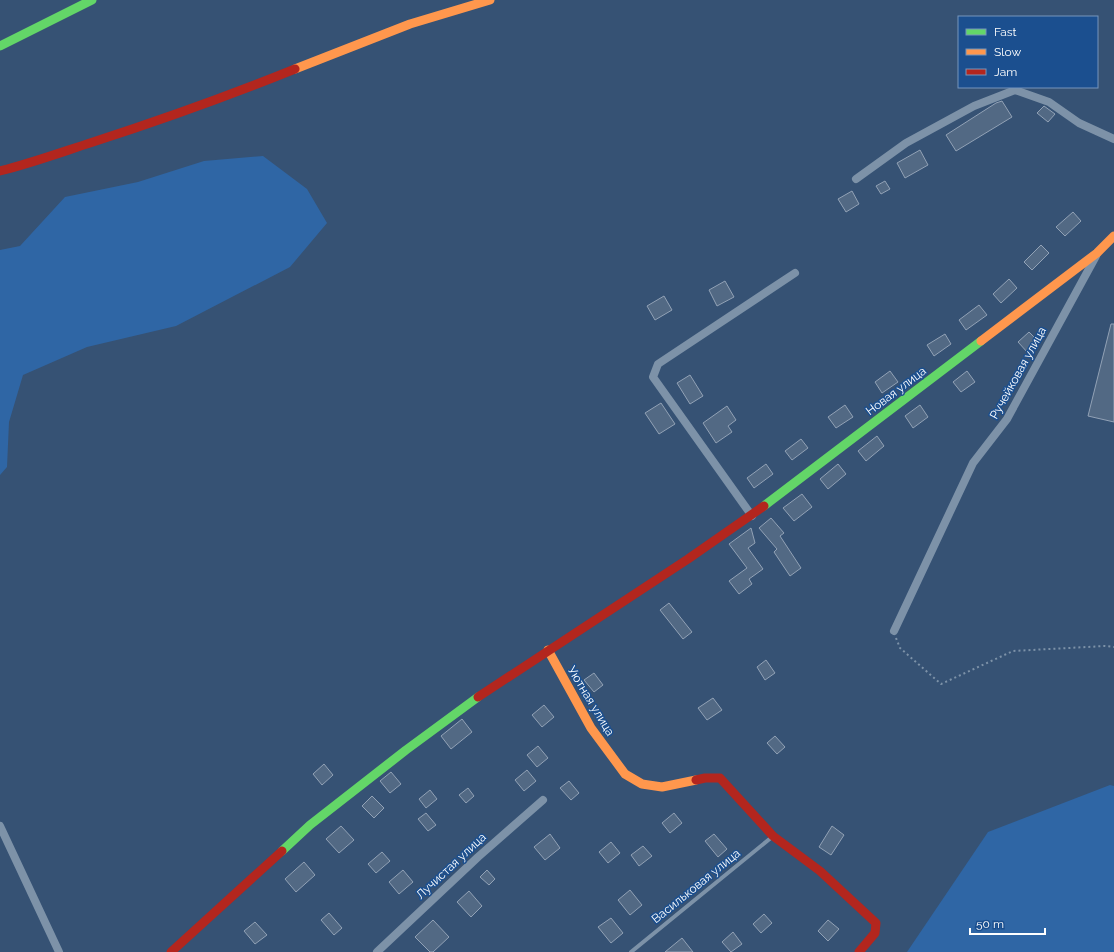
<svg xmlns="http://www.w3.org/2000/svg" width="1114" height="952" viewBox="0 0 1114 952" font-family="Raleway,sans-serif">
	<rect width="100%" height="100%" fill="#365274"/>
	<g fill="#2f66a5">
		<path d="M 263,156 L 307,189 L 327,223 L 290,267 L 176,326 L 87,347 L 23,375 L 9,422 L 7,467 L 0,475 L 0,250 L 20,246 L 65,197 L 138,182 L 204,161 Z"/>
		<path d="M 1110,785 L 1114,786 L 1114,952 L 907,952 L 988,832 Z"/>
	</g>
	<g fill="#526984" stroke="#92a2b6">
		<path d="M 1002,101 L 1012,117 L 956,151 L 946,135 L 996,103 Z"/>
		<path d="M 1044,106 L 1055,114 L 1048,122 L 1037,113 Z"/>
		<path d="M 920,150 L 928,165 L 905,178 L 897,163 Z"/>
		<path d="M 885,181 L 890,189 L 881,194 L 876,186 Z"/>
		<path d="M 852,191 L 859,204 L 846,212 L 838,199 Z"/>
		<path d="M 1073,212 L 1081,221 L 1065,236 L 1056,227 Z"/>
		<path d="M 1041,245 L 1049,253 L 1032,270 L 1024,262 Z"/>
		<path d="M 1009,279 L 1017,288 L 1001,303 L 993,294 Z"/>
		<path d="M 725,281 L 734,297 L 717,306 L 709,290 Z"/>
		<path d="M 664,296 L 672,310 L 655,320 L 647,306 Z"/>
		<path d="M 979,305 L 987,315 L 966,330 L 959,320 Z"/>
		<path d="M 1111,324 L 1114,324 L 1114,422 L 1088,416 Z"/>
		<path d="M 1029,332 L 1039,342 L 1028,353 L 1018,342 Z"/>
		<path d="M 945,334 L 951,344 L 934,356 L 927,345 Z"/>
		<path d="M 890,371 L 898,382 L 882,393 L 875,382 Z"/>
		<path d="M 967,371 L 975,382 L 961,392 L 953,382 Z"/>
		<path d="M 690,375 L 703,396 L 690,404 L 677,383 Z"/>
		<path d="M 661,403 L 675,424 L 659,434 L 645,413 Z"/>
		<path d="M 845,405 L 853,417 L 836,428 L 828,417 Z"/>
		<path d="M 920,405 L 928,417 L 913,428 L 905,416 Z"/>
		<path d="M 727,406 L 736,420 L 728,426 L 732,432 L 716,443 L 703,423 Z"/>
		<path d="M 877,436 L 884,446 L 866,461 L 858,451 Z"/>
		<path d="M 801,439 L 808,448 L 792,460 L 785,451 Z"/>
		<path d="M 766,464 L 773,474 L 754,488 L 747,478 Z"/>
		<path d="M 838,464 L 846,474 L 828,489 L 820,479 Z"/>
		<path d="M 802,494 L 812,507 L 794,521 L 783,508 Z"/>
		<path d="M 771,518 L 784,533 L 780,536 L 801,568 L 790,576 L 774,552 L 777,549 L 759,528 Z"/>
		<path d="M 751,528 L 755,543 L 748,548 L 763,569 L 749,579 L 752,584 L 739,594 L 729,581 L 747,568 L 729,544 Z"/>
		<path d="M 669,603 L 692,632 L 683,639 L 660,610 Z"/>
		<path d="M 766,660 L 775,673 L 765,680 L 757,667 Z"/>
		<path d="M 594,673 L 603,685 L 594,692 L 584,680 Z"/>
		<path d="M 713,698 L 722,710 L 707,720 L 698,708 Z"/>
		<path d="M 544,705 L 554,717 L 542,727 L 532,715 Z"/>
		<path d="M 462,719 L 472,732 L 451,749 L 441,736 Z"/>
		<path d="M 775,736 L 785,747 L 777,754 L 767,743 Z"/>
		<path d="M 538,746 L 548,758 L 537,767 L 527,755 Z"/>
		<path d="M 324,764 L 333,775 L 322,785 L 313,774 Z"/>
		<path d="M 527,770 L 536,781 L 524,791 L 515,780 Z"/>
		<path d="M 391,772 L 401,784 L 390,793 L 380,781 Z"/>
		<path d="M 569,781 L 579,793 L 571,800 L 560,788 Z"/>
		<path d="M 468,788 L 474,796 L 466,803 L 459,795 Z"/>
		<path d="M 430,790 L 437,799 L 426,808 L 419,799 Z"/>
		<path d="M 372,796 L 384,808 L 374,818 L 362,806 Z"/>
		<path d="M 426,813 L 436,825 L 428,831 L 418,819 Z"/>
		<path d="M 674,813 L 682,823 L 670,833 L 662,823 Z"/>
		<path d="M 341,826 L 354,840 L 339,853 L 326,839 Z"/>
		<path d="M 832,826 L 844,835 L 831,855 L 819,847 Z"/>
		<path d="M 550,834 L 560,848 L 545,860 L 534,847 Z"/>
		<path d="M 714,834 L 727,849 L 718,857 L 705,841 Z"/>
		<path d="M 611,842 L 620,853 L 608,863 L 599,852 Z"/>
		<path d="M 643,846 L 652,856 L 639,866 L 631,855 Z"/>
		<path d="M 382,852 L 390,861 L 376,873 L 368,864 Z"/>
		<path d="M 304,862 L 315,875 L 296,892 L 285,879 Z"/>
		<path d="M 403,870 L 413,882 L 399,894 L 389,882 Z"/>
		<path d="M 487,870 L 495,879 L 489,885 L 480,877 Z"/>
		<path d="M 630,890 L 642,905 L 630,915 L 618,900 Z"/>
		<path d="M 469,891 L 482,906 L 471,917 L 457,902 Z"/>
		<path d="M 329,913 L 342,928 L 334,935 L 321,920 Z"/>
		<path d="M 764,914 L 772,923 L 761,933 L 753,924 Z"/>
		<path d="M 611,918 L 623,933 L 611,943 L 598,927 Z"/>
		<path d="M 433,920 L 449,937 L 433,952 L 430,952 L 415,937 Z"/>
		<path d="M 828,920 L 839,929 L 828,941 L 818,931 Z"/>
		<path d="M 255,922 L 267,935 L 255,944 L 244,931 Z"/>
		<path d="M 733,932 L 742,944 L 731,952 L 722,942 Z"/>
		<path d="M 682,938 L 693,952 L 665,952 Z"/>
	</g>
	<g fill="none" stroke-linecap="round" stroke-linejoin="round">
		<path stroke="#7d92a8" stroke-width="2" stroke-dasharray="2 3" stroke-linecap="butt" d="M 896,638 L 900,648 L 941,684 L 1013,651 L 1105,646 L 1114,647"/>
		<path stroke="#7d92a8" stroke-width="4" d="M 631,952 L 772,837"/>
		<g stroke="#7d92a8" stroke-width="8">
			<path d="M 856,179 L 906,143 L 974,106 L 1015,90 L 1049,102 L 1079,123 L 1114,139"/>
			<path d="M 752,516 L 653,377 L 658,364 L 795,273"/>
			<path d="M 894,631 L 973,463 L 1007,419 L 1096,256"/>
			<path d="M 0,826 L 59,952"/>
			<path d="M 377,952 L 478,857 L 543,800"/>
		</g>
		<g stroke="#63d668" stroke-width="9">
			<path d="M 0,46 L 92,0"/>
			<path d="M 764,506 L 981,341"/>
			<path d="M 282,851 L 310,825 L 406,750 L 478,697"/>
		</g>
		<g stroke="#ff974d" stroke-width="9">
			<path d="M 295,69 L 410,24 L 490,0"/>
			<path d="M 981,341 L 1097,253 L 1114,236"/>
			<path d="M 548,650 L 591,728 L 625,774 L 642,784 L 662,787 L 696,780"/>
		</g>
		<g stroke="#b3261e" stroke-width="9">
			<path d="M 0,171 C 32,163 62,152 93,142 C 161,120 228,96 295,69"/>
			<path d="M 478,697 L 688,559 L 764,506"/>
			<path d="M 696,780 L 705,778 L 720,778 L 773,836 L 820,871 L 876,923 L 875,933 L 859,952"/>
			<path d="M 171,952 L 282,851"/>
		</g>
	</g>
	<g text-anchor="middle" stroke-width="3" stroke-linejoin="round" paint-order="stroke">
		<g font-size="12" fill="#fff" stroke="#1b4f8f">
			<text transform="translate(1018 373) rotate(-61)" y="4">Ручейковая улица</text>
			<text transform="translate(896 391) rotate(-37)" y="4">Новая улица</text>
			<text transform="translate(591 701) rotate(59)" y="4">Уютная улица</text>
			<text transform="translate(451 866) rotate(-43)" y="4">Лучистая улица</text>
			<text transform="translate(696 886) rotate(-39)" y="4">Васильковая улица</text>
		</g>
	</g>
	<rect x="958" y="16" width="140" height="72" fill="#1b4f8f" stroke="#7695bc"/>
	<rect x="966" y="29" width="20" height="6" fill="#63d668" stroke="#7695bc"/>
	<text x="994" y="36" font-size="12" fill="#ffffff">Fast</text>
	<rect x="966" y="49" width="20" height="6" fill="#ff974d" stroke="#7695bc"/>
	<text x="994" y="56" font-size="12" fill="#ffffff">Slow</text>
	<rect x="966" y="69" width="20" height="6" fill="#b3261e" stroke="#7695bc"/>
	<text x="994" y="76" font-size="12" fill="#ffffff">Jam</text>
	<path d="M970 928v6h75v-6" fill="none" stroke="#ffffff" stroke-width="2"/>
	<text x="976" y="928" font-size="12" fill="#ffffff" stroke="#1b4f8f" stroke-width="3" paint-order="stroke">50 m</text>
</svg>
